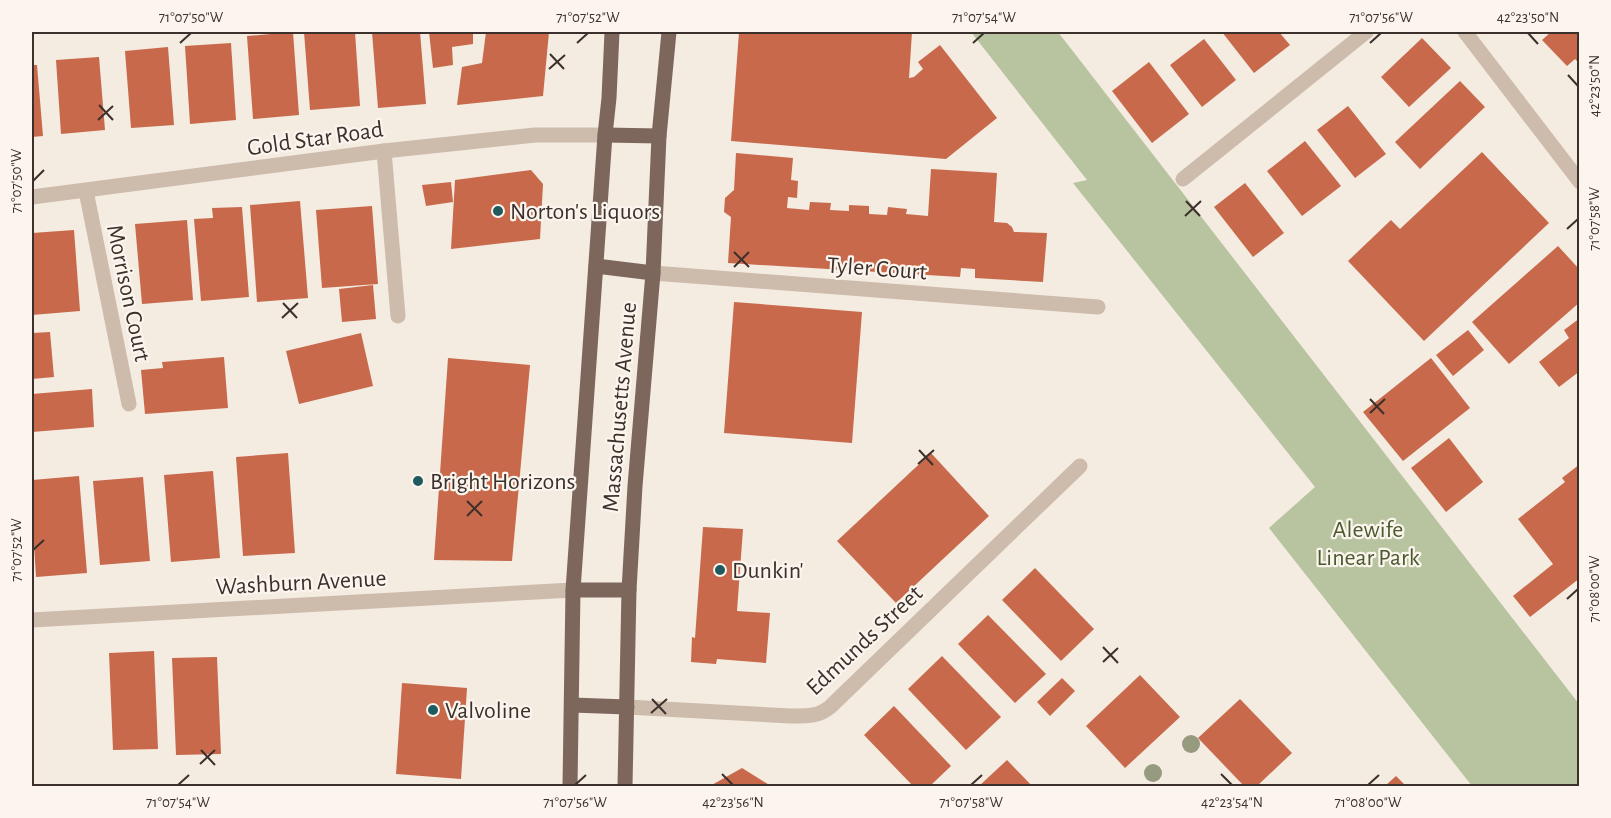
<svg xmlns="http://www.w3.org/2000/svg" width="1611" height="818" viewBox="0 0 1611 818" font-family="'Alegreya Sans',sans-serif">
	<rect width="100%" height="100%" fill="#f4ebe1"/>
	<path fill="#b8c4a0" d="M 971,32 L 1058,32 L 1579,704 L 1579,786 L 1472,786 L 1269,528 L 1315,487 L 1073,183 L 1087,180 Z"/>
	<g fill="#c8694b">
		<path d="M 293,32 L 299,115 L 253,119 L 247,36 Z"/>
		<path d="M 304,32 L 355,32 L 360,106 L 310,110 Z"/>
		<path d="M 372,32 L 420,32 L 426,104 L 378,108 Z"/>
		<path d="M 429,32 L 473,32 L 473,44 L 452,47 L 453,65 L 433,68 Z"/>
		<path d="M 486,32 L 549,32 L 543,96 L 457,105 L 462,67 L 482,63 Z"/>
		<path d="M 739,32 L 912,32 L 909,78 L 914,77 L 923,69 L 918,62 L 940,45 L 997,118 L 946,159 L 731,141 Z"/>
		<path d="M 1222,32 L 1279,32 L 1290,45 L 1254,73 Z"/>
		<path d="M 1551,32 L 1580,32 L 1580,64 L 1575,59 L 1567,66 L 1542,40 Z"/>
		<path d="M 1422,38 L 1451,68 L 1409,107 L 1381,77 Z"/>
		<path d="M 1204,39 L 1236,80 L 1202,107 L 1170,65 Z"/>
		<path d="M 231,43 L 236,120 L 190,124 L 185,46 Z"/>
		<path d="M 168,47 L 174,125 L 131,128 L 125,51 Z"/>
		<path d="M 99,57 L 105,130 L 61,134 L 56,60 Z"/>
		<path d="M 1149,62 L 1189,114 L 1152,143 L 1112,91 Z"/>
		<path d="M 32,65 L 37,65 L 43,136 L 32,137 Z"/>
		<path d="M 1460,81 L 1485,107 L 1420,169 L 1395,142 Z"/>
		<path d="M 1348,106 L 1386,154 L 1355,178 L 1317,130 Z"/>
		<path d="M 1305,141 L 1341,186 L 1302,216 L 1267,171 Z"/>
		<path d="M 1482,152 L 1549,223 L 1424,341 L 1348,261 L 1391,220 L 1400,229 Z"/>
		<path d="M 736,153 L 793,158 L 791,180 L 798,181 L 797,198 L 788,197 L 787,208 L 809,210 L 810,202 L 831,203 L 830,210 L 849,211 L 849,205 L 869,206 L 869,214 L 887,215 L 888,207 L 907,209 L 906,214 L 928,216 L 931,169 L 997,173 L 994,222 L 1007,223 L 1012,227 L 1014,232 L 1047,233 L 1043,282 L 975,278 L 975,269 L 961,268 L 960,277 L 728,263 L 731,217 L 724,212 L 725,198 L 734,190 Z"/>
		<path d="M 531,170 L 543,184 L 540,239 L 451,249 L 455,180 Z"/>
		<path d="M 451,182 L 453,202 L 426,206 L 422,185 Z"/>
		<path d="M 1245,183 L 1284,233 L 1253,257 L 1214,207 Z"/>
		<path d="M 300,201 L 308,298 L 257,302 L 250,205 Z"/>
		<path d="M 372,206 L 378,284 L 322,288 L 316,210 Z"/>
		<path d="M 242,207 L 249,297 L 201,301 L 194,219 L 213,218 L 212,208 Z"/>
		<path d="M 187,220 L 193,300 L 142,304 L 135,224 Z"/>
		<path d="M 74,230 L 80,311 L 32,315 L 32,233 Z"/>
		<path d="M 1558,246 L 1580,270 L 1580,302 L 1509,364 L 1472,322 Z"/>
		<path d="M 373,285 L 376,319 L 342,322 L 339,289 Z"/>
		<path d="M 734,302 L 862,312 L 852,443 L 724,433 Z"/>
		<path d="M 1580,318 L 1580,371 L 1559,387 L 1539,362 L 1569,338 L 1564,330 Z"/>
		<path d="M 1468,330 L 1484,350 L 1453,376 L 1436,355 Z"/>
		<path d="M 50,332 L 54,377 L 32,379 L 32,333 Z"/>
		<path d="M 361,333 L 373,386 L 299,404 L 286,351 Z"/>
		<path d="M 224,357 L 228,408 L 145,414 L 141,370 L 163,368 L 162,362 Z"/>
		<path d="M 448,358 L 530,365 L 512,561 L 434,560 Z"/>
		<path d="M 1431,358 L 1470,408 L 1403,461 L 1363,412 Z"/>
		<path d="M 92,389 L 94,427 L 32,432 L 32,394 Z"/>
		<path d="M 1449,438 L 1483,482 L 1446,512 L 1411,468 Z"/>
		<path d="M 288,453 L 295,553 L 243,556 L 236,457 Z"/>
		<path d="M 931,453 L 989,516 L 896,603 L 837,541 Z"/>
		<path d="M 1580,464 L 1580,578 L 1530,617 L 1513,596 L 1553,564 L 1518,519 L 1565,482 L 1562,478 Z"/>
		<path d="M 213,471 L 220,558 L 171,562 L 164,475 Z"/>
		<path d="M 79,476 L 87,573 L 36,577 L 32,514 L 32,480 Z"/>
		<path d="M 143,477 L 150,561 L 100,565 L 93,481 Z"/>
		<path d="M 703,527 L 743,529 L 737,611 L 770,613 L 766,663 L 717,659 L 716,664 L 691,662 L 692,637 L 695,638 Z"/>
		<path d="M 1035,568 L 1094,629 L 1061,661 L 1002,600 Z"/>
		<path d="M 988,615 L 1046,674 L 1015,703 L 958,644 Z"/>
		<path d="M 154,651 L 158,749 L 113,750 L 109,653 Z"/>
		<path d="M 942,656 L 1001,717 L 966,750 L 908,689 Z"/>
		<path d="M 217,657 L 221,754 L 176,755 L 172,658 Z"/>
		<path d="M 1140,675 L 1180,717 L 1125,768 L 1086,726 Z"/>
		<path d="M 1062,678 L 1075,691 L 1050,716 L 1037,702 Z"/>
		<path d="M 402,683 L 467,688 L 461,779 L 396,774 Z"/>
		<path d="M 1240,699 L 1292,753 L 1257,786 L 1244,786 L 1198,738 Z"/>
		<path d="M 894,706 L 951,766 L 930,786 L 913,786 L 864,735 Z"/>
		<path d="M 1007,760 L 1032,786 L 979,786 Z"/>
		<path d="M 742,768 L 771,786 L 710,786 Z"/>
		<path d="M 1396,776 L 1406,786 L 1385,786 Z"/>
	</g>
	<g fill="none" stroke-linecap="round" stroke-linejoin="round">
		<g stroke="#cdbbac" stroke-width="15">
			<path d="M 1465,32 L 1580,182"/>
			<path d="M 384,151 L 398,316"/>
			<path d="M 1183,179 L 1366,32"/>
			<path d="M 86,191 L 129,404"/>
			<path d="M 32,197 L 384,151 L 535,135 L 605,135"/>
			<path d="M 653,273 L 1098,307"/>
			<path d="M 32,620 L 573,590"/>
			<path d="M 627,707 L 791,716 C 806,716 818,717 830,707 L 1080,466"/>
		</g>
		<g stroke="#7d675c" stroke-width="15">
			<path d="M 605,135 L 659,136"/>
			<path d="M 596,266 L 653,273"/>
			<path d="M 573,590 L 629,590"/>
			<path d="M 572,705 L 627,707"/>
			<path d="M 570,786 L 573,590 L 605,135 L 609,98 L 612,32"/>
			<path d="M 625,786 L 629,590 L 635,486 L 653,273 L 659,136 L 669,32"/>
		</g>
	</g>
	<g fill="#969b7f">
		<circle cx="1191" cy="744" r="9"/>
		<circle cx="1153" cy="773" r="9"/>
	</g>
	<path fill="none" stroke="#3b302b" stroke-width="2" d="M 1528,33 L 1538,44M 180,43 L 191,33M 577,43 L 588,33M 973,43 L 984,33M 1370,43 L 1381,33M 550,54 L 564,69M 549,69 L 565,55M 1568,75 L 1578,86M 99,105 L 113,120M 98,120 L 113,106M 33,181 L 44,170M 1186,201 L 1200,216M 1185,216 L 1201,201M 1567,229 L 1578,219M 734,252 L 749,267M 734,267 L 749,252M 283,303 L 297,318M 282,318 L 298,303M 1370,399 L 1384,414M 1370,413 L 1385,399M 919,450 L 933,465M 918,464 L 934,450M 467,501 L 482,516M 467,516 L 482,501M 33,550 L 44,540M 1567,599 L 1578,589M 1103,647 L 1118,663M 1103,662 L 1118,648M 652,699 L 666,714M 651,713 L 667,699M 201,750 L 215,765M 200,764 L 215,750M 722,774 L 733,785M 1221,774 L 1232,785M 178,785 L 189,775M 575,785 L 586,775M 971,785 L 982,775M 1368,785 L 1379,775"/>
	<g fill="#1f5a5e" stroke="#fbf5ee" stroke-width="2">
		<circle cx="498" cy="211" r="6"/>
		<circle cx="418" cy="481" r="6"/>
		<circle cx="720" cy="570" r="6"/>
		<circle cx="433" cy="710" r="6"/>
	</g>
	<g text-anchor="middle" stroke-width="4.5" stroke-linejoin="round" paint-order="stroke">
		<g font-size="24" fill="#3b302b" stroke="#fbf5ee">
			<text transform="translate(315 138) rotate(-8)" y="8">Gold Star Road</text>
			<text transform="translate(877 268) rotate(4)" y="8">Tyler Court</text>
			<text transform="translate(129 293) rotate(78)" y="8">Morrison Court</text>
			<text transform="translate(619 407) rotate(-85)" y="8">Massachusetts Avenue</text>
			<text transform="translate(301 582) rotate(-3)" y="8">Washburn Avenue</text>
			<text transform="translate(864 640) rotate(-43)" y="8">Edmunds Street</text>
		</g>
		<g font-size="24" fill="#3b302b" stroke="#fbf5ee" text-anchor="start">
			<text x="510" y="219">Norton's Liquors</text>
			<text x="430" y="489">Bright Horizons</text>
			<text x="732" y="578">Dunkin'</text>
			<text x="445" y="718">Valvoline</text>
		</g>
		<g font-size="24" fill="#4a5a2e" stroke="#fbf5ee">
			<text x="1368" y="537">Alewife<tspan x="1368" dy="28">Linear Park</tspan></text>
		</g>
	</g>
	<rect width="1611" height="818" fill="none" stroke="#fbf5ee" stroke-width="66"/>
	<rect x="33" y="33" width="1545" height="752" fill="none" stroke="#3b302b" stroke-width="2"/>
	<g font-size="15" text-anchor="middle" fill="#3b302b">
		<text x="191" y="22">71°07'50"W</text>
		<text x="588" y="22">71°07'52"W</text>
		<text x="984" y="22">71°07'54"W</text>
		<text x="1381" y="22">71°07'56"W</text>
		<text x="1528" y="22">42°23'50"N</text>
		<text transform="translate(1594 86) rotate(-90)" y="5">42°23'50"N</text>
		<text transform="translate(16 181) rotate(-90)" y="5">71°07'50"W</text>
		<text transform="translate(1594 219) rotate(-90)" y="5">71°07'58"W</text>
		<text transform="translate(16 550) rotate(-90)" y="5">71°07'52"W</text>
		<text transform="translate(1594 589) rotate(-90)" y="5">71°08'00"W</text>
		<text x="178" y="807">71°07'54"W</text>
		<text x="575" y="807">71°07'56"W</text>
		<text x="733" y="807">42°23'56"N</text>
		<text x="971" y="807">71°07'58"W</text>
		<text x="1232" y="807">42°23'54"N</text>
		<text x="1368" y="807">71°08'00"W</text>
	</g>
</svg>
